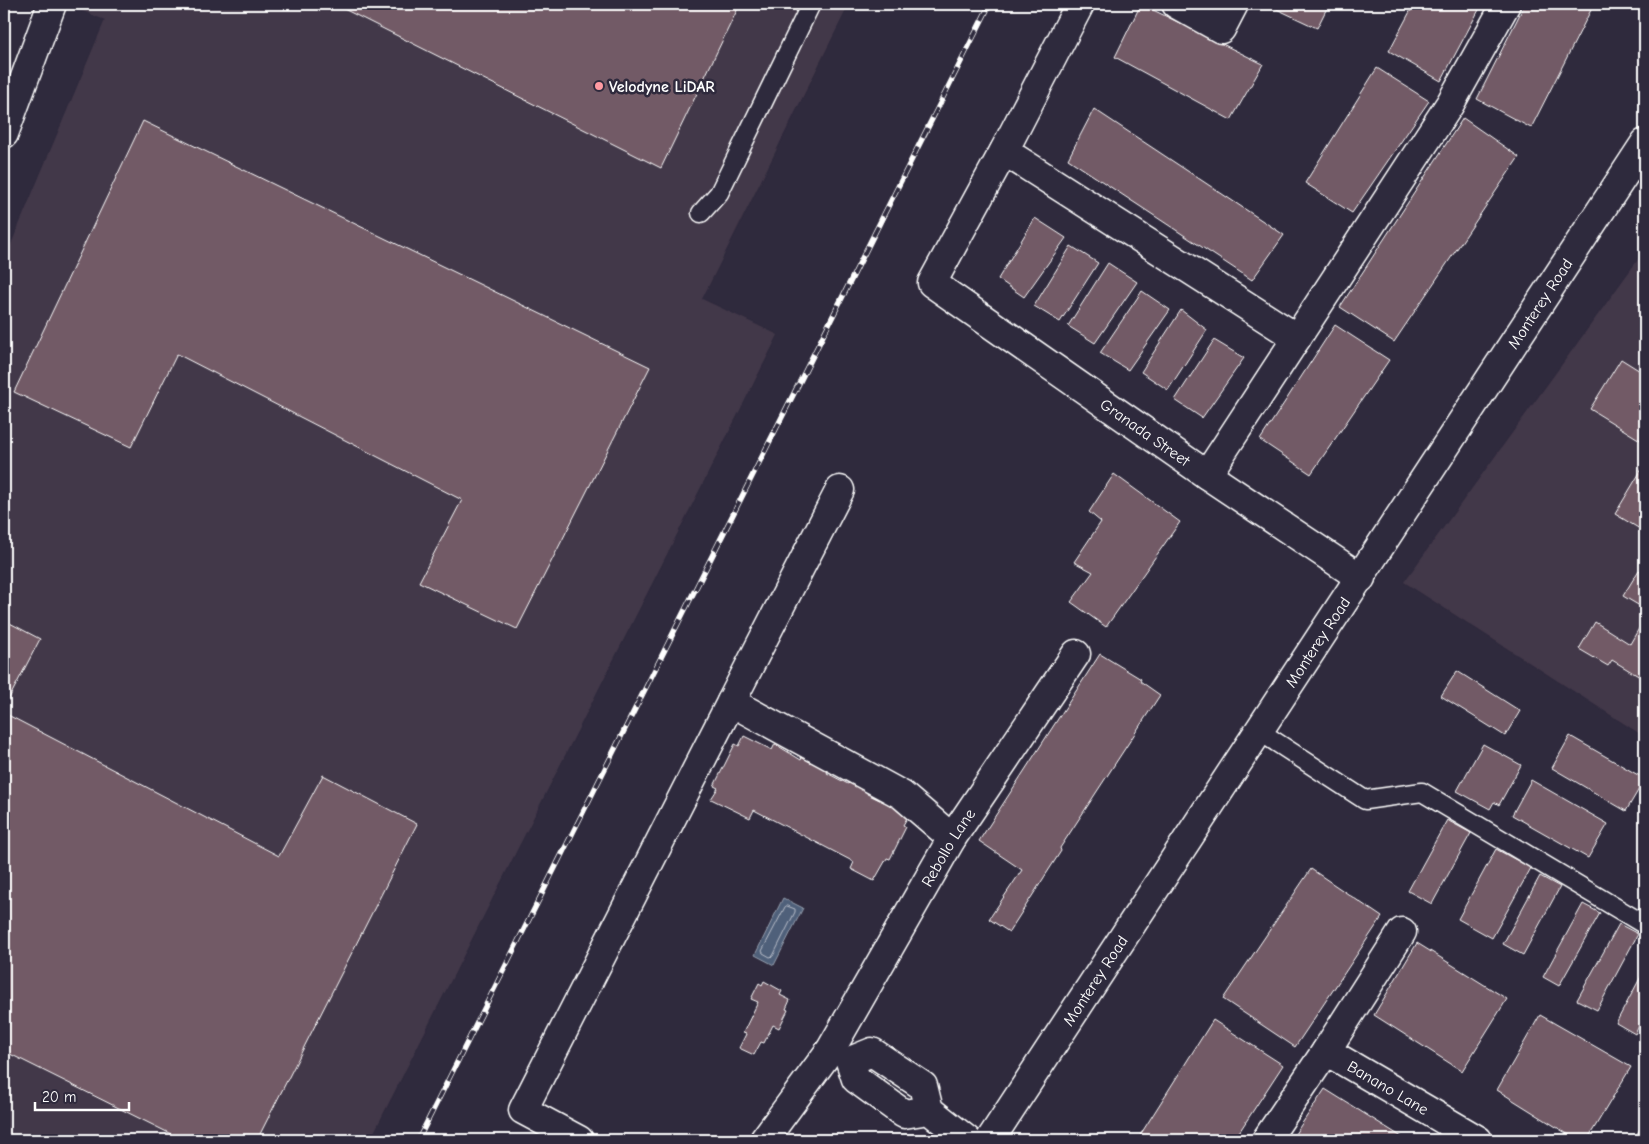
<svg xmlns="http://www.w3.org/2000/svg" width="1649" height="1144" viewBox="0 0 1649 1144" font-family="'Comic Neue',sans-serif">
	<rect width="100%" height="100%" fill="#2f2a3d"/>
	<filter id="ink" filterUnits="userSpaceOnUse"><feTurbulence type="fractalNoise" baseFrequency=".02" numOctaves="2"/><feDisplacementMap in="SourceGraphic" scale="10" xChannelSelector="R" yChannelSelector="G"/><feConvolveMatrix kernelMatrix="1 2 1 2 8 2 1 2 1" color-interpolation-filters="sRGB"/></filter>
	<g filter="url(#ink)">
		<g fill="#433849">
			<path d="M 65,4 L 849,4 L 702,299 L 778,335 L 370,1140 L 4,1140 L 4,261 L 105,20 Z"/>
			<path d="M 1645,250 L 1645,737 L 1404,582 Z"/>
		</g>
		<path fill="#50607a" stroke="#96a0af" d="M 783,898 L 803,908 L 774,965 L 755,955 Z"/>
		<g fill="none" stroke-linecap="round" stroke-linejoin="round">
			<path stroke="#b9bfca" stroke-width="1" d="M 787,906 L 795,909 L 795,912 L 773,956 L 770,957 L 763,953 L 762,951 L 785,907 Z"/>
		</g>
		<g fill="#725a66" stroke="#fff">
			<path d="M 334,4 L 740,4 L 661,168 Z"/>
			<path d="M 1141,4 L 1263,64 L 1231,120 L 1115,57 Z"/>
			<path d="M 1266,4 L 1329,4 L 1317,28 Z"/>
			<path d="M 1414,4 L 1482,4 L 1441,81 L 1389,51 Z"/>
			<path d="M 1525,4 L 1594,4 L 1531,128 L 1477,99 Z"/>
			<path d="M 1377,68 L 1429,101 L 1352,213 L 1305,183 Z"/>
			<path d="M 1094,109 L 1284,235 L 1252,280 L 1068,159 Z"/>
			<path d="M 1463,118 L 1519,157 L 1394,342 L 1340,307 Z"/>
			<path d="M 143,121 L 650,367 L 517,629 L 419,582 L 462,500 L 177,354 L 131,447 L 14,392 Z"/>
			<path d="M 1035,218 L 1066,238 L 1024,297 L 998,279 Z"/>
			<path d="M 1071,246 L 1098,263 L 1060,322 L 1034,306 Z"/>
			<path d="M 1108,263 L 1137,282 L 1095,343 L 1068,326 Z"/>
			<path d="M 1142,291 L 1170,310 L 1128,370 L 1100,353 Z"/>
			<path d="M 1181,310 L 1207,330 L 1168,390 L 1141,372 Z"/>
			<path d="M 1335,325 L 1389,360 L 1311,474 L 1260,440 Z"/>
			<path d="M 1214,340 L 1244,358 L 1202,418 L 1175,400 Z"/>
			<path d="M 1621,359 L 1645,374 L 1645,443 L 1590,409 Z"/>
			<path d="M 1645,464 L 1645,532 L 1615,514 Z"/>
			<path d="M 1114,474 L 1180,522 L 1106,627 L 1071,602 L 1093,572 L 1074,562 L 1101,522 L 1089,512 Z"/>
			<path d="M 1639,570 L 1645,574 L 1645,609 L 1623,596 Z"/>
			<path d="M 1645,618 L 1645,680 L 1612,660 L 1608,666 L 1579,649 L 1595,622 L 1630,644 Z"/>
			<path d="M 4,620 L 40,639 L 4,708 Z"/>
			<path d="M 1100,654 L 1141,679 L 1140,681 L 1160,695 L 1060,848 L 1061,851 L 1009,932 L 989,919 L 1022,870 L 979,841 Z"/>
			<path d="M 1457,671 L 1520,711 L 1505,736 L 1441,696 Z"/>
			<path d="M 4,713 L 279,856 L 323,775 L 417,824 L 257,1140 L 183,1140 L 4,1051 Z"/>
			<path d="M 744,736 L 772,750 L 775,744 L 801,760 L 802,757 L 828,771 L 827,773 L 848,784 L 850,782 L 868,792 L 867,794 L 884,802 L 885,800 L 910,813 L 903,825 L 906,827 L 890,859 L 887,858 L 874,881 L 851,869 L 854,862 L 754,810 L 750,818 L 711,799 L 718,788 L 714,786 L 735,744 L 739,746 Z"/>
			<path d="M 1570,736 L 1645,779 L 1626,811 L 1552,768 Z"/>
			<path d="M 1483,744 L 1521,765 L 1499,805 L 1494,802 L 1490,809 L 1457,791 Z"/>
			<path d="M 1531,780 L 1608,824 L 1588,858 L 1512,815 Z"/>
			<path d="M 1447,820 L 1471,833 L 1432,904 L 1408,891 Z"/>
			<path d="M 1496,849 L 1531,868 L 1492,938 L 1458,919 Z"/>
			<path d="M 1311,869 L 1382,917 L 1295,1047 L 1223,999 Z"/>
			<path d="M 1540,876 L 1560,887 L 1523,955 L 1503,944 Z"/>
			<path d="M 1583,904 L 1600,913 L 1559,986 L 1543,977 Z"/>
			<path d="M 1619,924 L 1638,934 L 1597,1010 L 1577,1000 Z"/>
			<path d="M 1417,943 L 1507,999 L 1462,1071 L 1374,1015 Z"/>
			<path d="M 1645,969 L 1645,1014 L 1635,1034 L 1616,1023 Z"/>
			<path d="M 764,981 L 782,991 L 780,995 L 790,1000 L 786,1009 L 788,1010 L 779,1028 L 773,1025 L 764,1043 L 761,1042 L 754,1055 L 739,1048 L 746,1034 L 743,1033 L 758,1002 L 751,999 L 759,983 L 762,985 Z"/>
			<path d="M 1540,1015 L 1631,1067 L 1587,1140 L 1577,1140 L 1497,1090 Z"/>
			<path d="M 1213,1020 L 1283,1065 L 1234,1140 L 1137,1140 Z"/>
			<path d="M 1325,1089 L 1405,1139 L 1404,1140 L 1291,1140 Z"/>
			<path d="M 1645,1120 L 1645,1140 L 1634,1140 Z"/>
		</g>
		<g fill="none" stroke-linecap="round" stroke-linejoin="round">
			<g stroke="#fff" stroke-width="21">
				<g id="service">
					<path d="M 701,213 L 719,193 L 811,4"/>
					<path d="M 1259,731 L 1365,800 L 1422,792 L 1645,925"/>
				</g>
			</g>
			<g stroke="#fff" stroke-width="31">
				<g id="minor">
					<path id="s1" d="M 1080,4 L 1004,151 L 932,283 L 1207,475 L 1361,578"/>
					<path d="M 1176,4 L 1221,29 L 1234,4"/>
					<path d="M 4,134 L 52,4"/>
					<path d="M 1004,151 L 1297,338"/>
					<path d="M 1207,475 L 1450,104 L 1506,4"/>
					<path d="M 840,490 L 731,702 L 902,795 L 952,838"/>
					<path id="s2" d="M 1326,1051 L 1478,1140"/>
					<path d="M 929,1110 L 904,1114 L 856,1079 L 850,1061 L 872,1052 L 923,1086 L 929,1110 L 967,1140"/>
					<path d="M 579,1140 L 523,1110 L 731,702"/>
					<path id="s3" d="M 764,1140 L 831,1049 L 952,838 L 1076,654"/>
					<path d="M 1266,1140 L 1326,1051 L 1402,932"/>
				</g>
			</g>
			<g stroke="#fff" stroke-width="31">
				<g id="secondary">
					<path id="s4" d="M 990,1140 L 1645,143"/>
				</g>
			</g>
			<use href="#service" stroke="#2f2a3d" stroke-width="18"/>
			<use href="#minor" stroke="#2f2a3d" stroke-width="28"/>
			<use href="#secondary" stroke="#2f2a3d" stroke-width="28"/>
			<g stroke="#fff" stroke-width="5.5">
				<path id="rail" d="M 418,1140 L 990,4"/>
			</g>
			<use href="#rail" stroke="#2f2a3d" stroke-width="4" stroke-dasharray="11" stroke-linecap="butt"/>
		</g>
	</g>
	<circle fill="#ff9aa2" stroke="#2f2a3d" stroke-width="2" cx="599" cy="86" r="5"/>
	<g text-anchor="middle" stroke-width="5" stroke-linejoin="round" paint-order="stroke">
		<g font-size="16" font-weight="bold" fill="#fff" stroke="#2f2a3d" text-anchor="start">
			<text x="609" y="92">Velodyne LiDAR</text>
		</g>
		<g font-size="16" fill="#fff" stroke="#2f2a3d">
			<text dy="6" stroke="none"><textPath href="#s4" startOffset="1001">Monterey Road</textPath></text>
			<text dy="6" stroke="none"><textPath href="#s1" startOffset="576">Granada Street</textPath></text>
			<text dy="6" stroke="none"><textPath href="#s4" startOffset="596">Monterey Road</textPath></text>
			<text dy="6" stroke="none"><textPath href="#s3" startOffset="346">Rebollo Lane</textPath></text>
			<text dy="6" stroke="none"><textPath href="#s4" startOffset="191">Monterey Road</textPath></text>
			<text dy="6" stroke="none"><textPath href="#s2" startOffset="72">Banano Lane</textPath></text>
		</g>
	</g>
	<rect width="1649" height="1144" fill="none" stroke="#2f2a3d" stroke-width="20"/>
	<rect x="10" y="10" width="1629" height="1124" fill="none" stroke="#fff" stroke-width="2" filter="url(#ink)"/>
	<path d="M35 1102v8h94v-8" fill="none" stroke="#ffffff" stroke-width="2.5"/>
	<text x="42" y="1102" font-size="15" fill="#ffffff" stroke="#2f2a3d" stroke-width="4" paint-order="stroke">20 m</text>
</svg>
